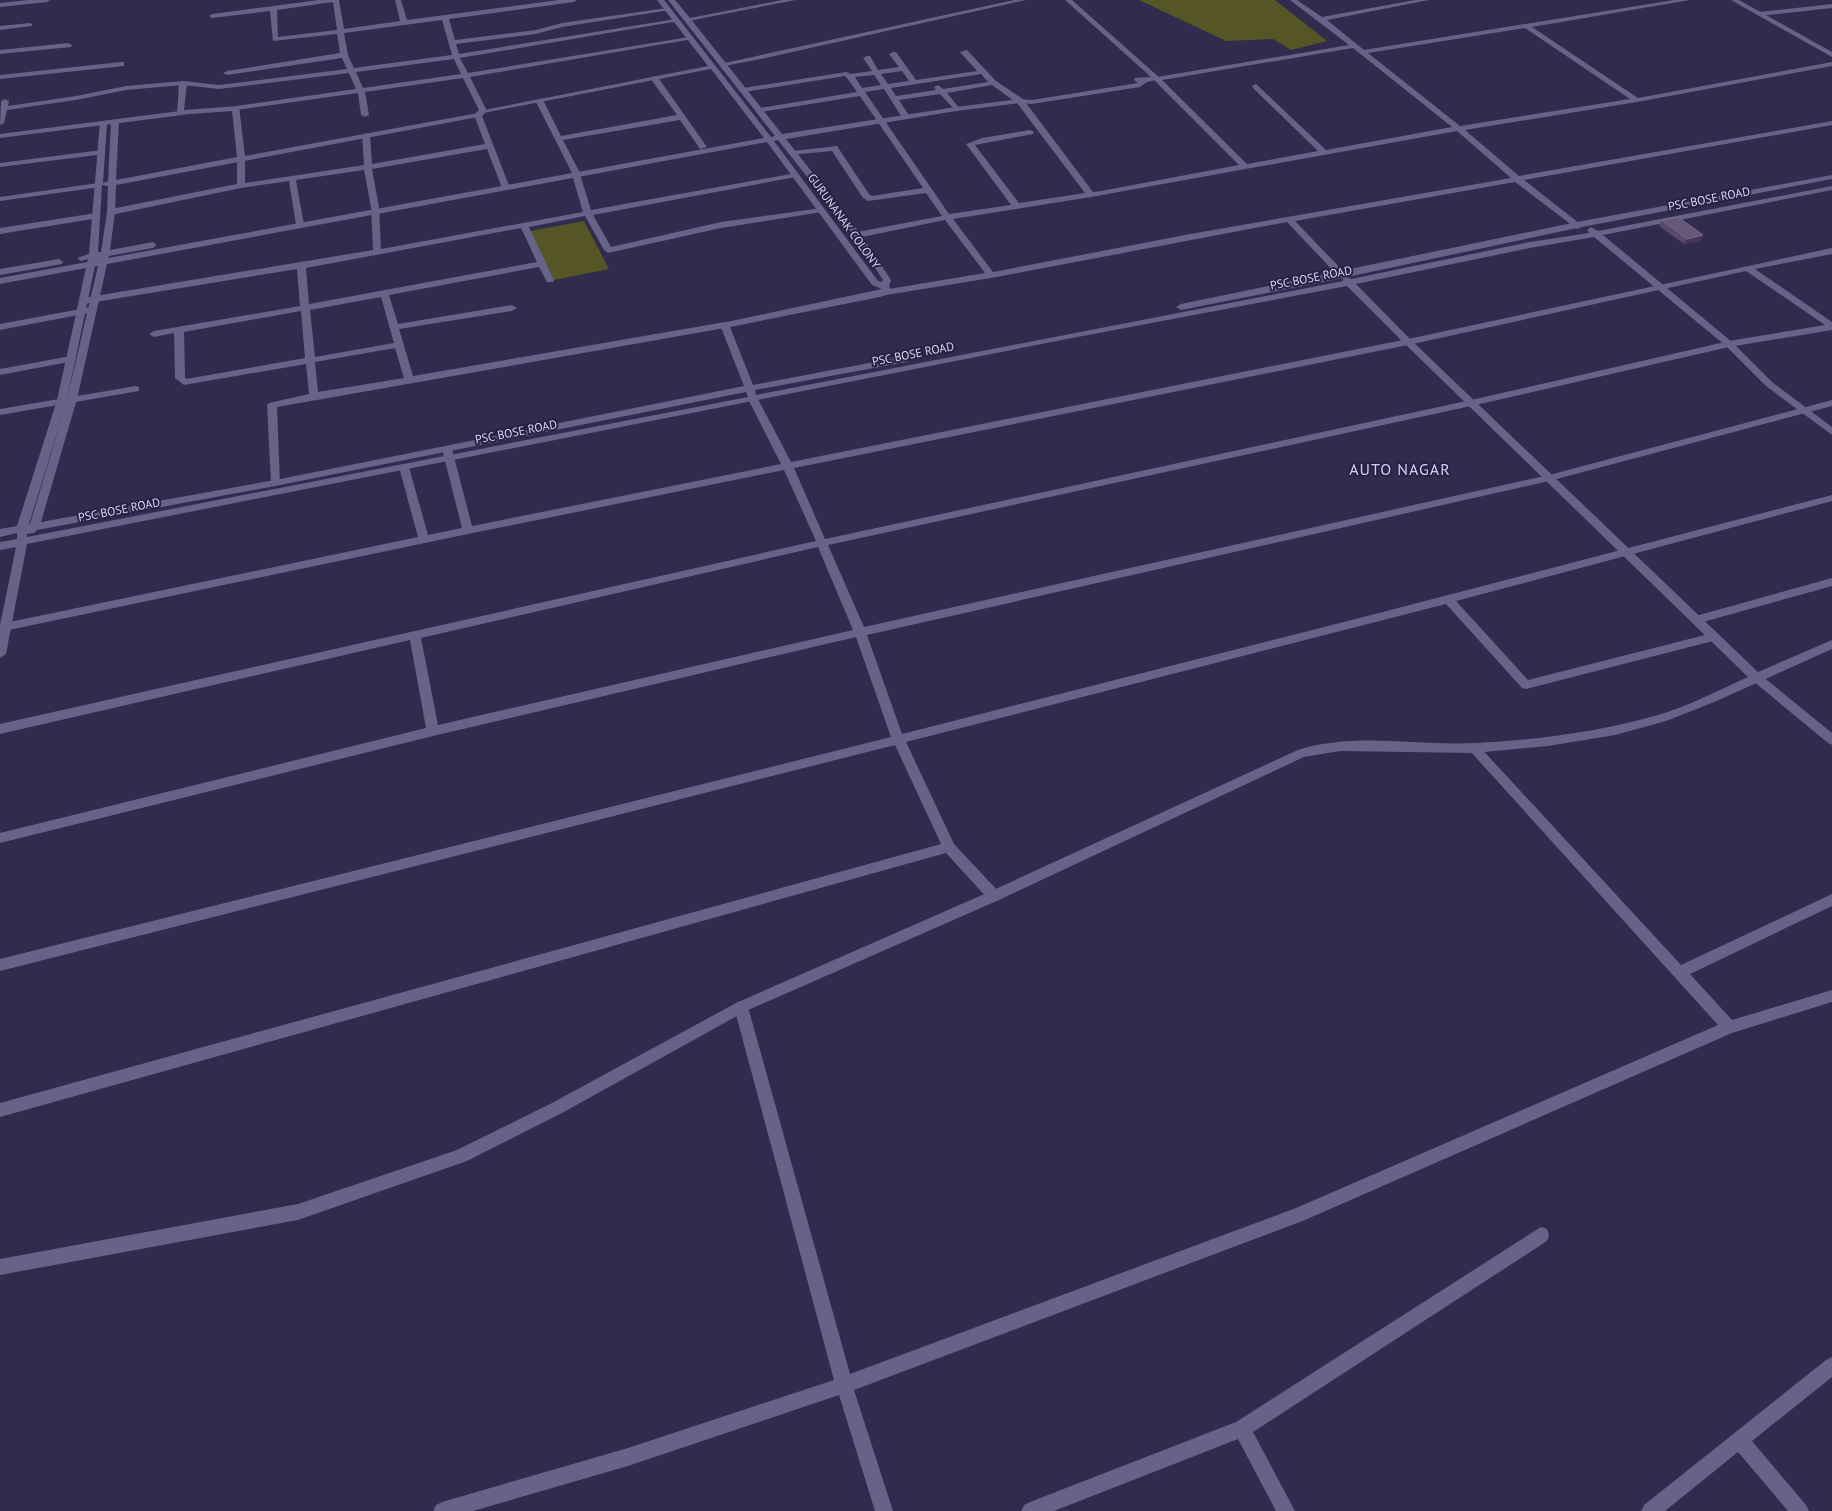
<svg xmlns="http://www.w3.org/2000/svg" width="1832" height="1511" viewBox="0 0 1832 1511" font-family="'PT Sans',sans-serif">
	<rect width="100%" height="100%" fill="#312c4e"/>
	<g fill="#555526">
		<path d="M 1139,0 L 1275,0 L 1327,41 L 1291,50 L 1273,39 L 1226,41 Z"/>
		<path d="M 584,221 L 609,269 L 554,280 L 530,231 Z"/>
	</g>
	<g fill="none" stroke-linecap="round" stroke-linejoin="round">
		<g fill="#666288" fill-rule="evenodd">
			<path d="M 28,0 L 50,0 L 47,2 L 0,7 L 0,3 Z"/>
			<path d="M 319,0 L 339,0 L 344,29 L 400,21 L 395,0 L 401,0 L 407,20 L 559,0 L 577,0 L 574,2 L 449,19 L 455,40 L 536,30 L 562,23 L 667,8 L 670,10 L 562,27 L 536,34 L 456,44 L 459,54 L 676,19 L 679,21 L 460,58 L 468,73 L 689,37 L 693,39 L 470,77 L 487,111 L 482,116 L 510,188 L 506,190 L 502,188 L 487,149 L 372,169 L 379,207 L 381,249 L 583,212 L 571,171 L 536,102 L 543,100 L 561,136 L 677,115 L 650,78 L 654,76 L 657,76 L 707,147 L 700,149 L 680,120 L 563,140 L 579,171 L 591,210 L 796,173 L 800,175 L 796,177 L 593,215 L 611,247 L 721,222 L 822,208 L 826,210 L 822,212 L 721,228 L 608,253 L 604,250 L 585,216 L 529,227 L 554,280 L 553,282 L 547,282 L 539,267 L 389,295 L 398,324 L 512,305 L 517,308 L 512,311 L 399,329 L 413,376 L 725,322 L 730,325 L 725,328 L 277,407 L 280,483 L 275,486 L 271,485 L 267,405 L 269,403 L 309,394 L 306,364 L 184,385 L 175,378 L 174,333 L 154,337 L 149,334 L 154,331 L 300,306 L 297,269 L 83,304 L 78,301 L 83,298 L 373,250 L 371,207 L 364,170 L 296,180 L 304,225 L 300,228 L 296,225 L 289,181 L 241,188 L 111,215 L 107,212 L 111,209 L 237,184 L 237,159 L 241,157 L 245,159 L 245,183 L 364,165 L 362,135 L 366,133 L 370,135 L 372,164 L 485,144 L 474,115 L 479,110 L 463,78 L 365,92 L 369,115 L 365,117 L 361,115 L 358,93 L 236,110 L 232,108 L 236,106 L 356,89 L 349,73 L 219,89 L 183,85 L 126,90 L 76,100 L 7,110 L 4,123 L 0,125 L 1,101 L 5,99 L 9,101 L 8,106 L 76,96 L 126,86 L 183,81 L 219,85 L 347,69 L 342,58 L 227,75 L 223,73 L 227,71 L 340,53 L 337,34 L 273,41 L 270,11 L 212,18 L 209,16 L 212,14 ZM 333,2 L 337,30 L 278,37 L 277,10 ZM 442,20 L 452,55 L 354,68 L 348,55 L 344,33 ZM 454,59 L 461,74 L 363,88 L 356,72 ZM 521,228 L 537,262 L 309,304 L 306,268 ZM 381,297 L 394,343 L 315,357 L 310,310 ZM 301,311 L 305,358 L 186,379 L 185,377 L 184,332 ZM 395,348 L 404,378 L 318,392 L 315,362 Z"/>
			<path d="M 782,0 L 796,0 L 688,21 L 685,19 Z"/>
			<path d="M 1014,0 L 1026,0 L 761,59 L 724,66 L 720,64 Z"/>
			<path d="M 1290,0 L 1297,0 L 1322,17 L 1415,0 L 1429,0 L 1327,20 L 1364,50 L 1674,0 L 1690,0 L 1532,27 L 1638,98 L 1832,62 L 1832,66 L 1637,102 L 1465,130 L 1519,176 L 1832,121 L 1832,125 L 1524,180 L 1580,224 L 1580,228 L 1577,229 L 1515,182 L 1295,221 L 1345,273 L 1346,275 L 1342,278 L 1339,277 L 1287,222 L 991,278 L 886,295 L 883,294 L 883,290 L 985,273 L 945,220 L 857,238 L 853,235 L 857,232 L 942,216 L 926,193 L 868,201 L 863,198 L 832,151 L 790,155 L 789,153 L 793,151 L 837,146 L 869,194 L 872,196 L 923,188 L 860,96 L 760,112 L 756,110 L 760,108 L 857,92 L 847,78 L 845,76 L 744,92 L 740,90 L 744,88 L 846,72 L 851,74 L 872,71 L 863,58 L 867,56 L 870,56 L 878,70 L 899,67 L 889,54 L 893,52 L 896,52 L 916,80 L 977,71 L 960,52 L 967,50 L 996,81 L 1023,99 L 1093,192 L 1101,191 L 1239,165 L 1153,79 L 1157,77 L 1349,45 ZM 1525,28 L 1630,99 L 1460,126 L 1368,53 ZM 1353,48 L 1452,127 L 1326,150 L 1256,84 L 1252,86 L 1253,88 L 1318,151 L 1247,164 L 1162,80 ZM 902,71 L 909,81 L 888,84 L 881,74 ZM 981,74 L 988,82 L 943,89 L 938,85 L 934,87 L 936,90 L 896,96 L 891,88 ZM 874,75 L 881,85 L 862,88 L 855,77 ZM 992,85 L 1017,103 L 1085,193 L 1019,203 L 975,145 L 1033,134 L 1034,132 L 1030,130 L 982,138 L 966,144 L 1011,205 L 949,214 L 865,92 L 884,89 L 903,119 L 906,119 L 910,117 L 899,100 L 940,94 L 956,111 L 960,109 L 947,93 ZM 1457,131 L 1511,178 L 1190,234 L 993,272 L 953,219 L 1091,197 Z"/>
			<path d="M 1832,4 L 1832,8 L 1759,16 L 1756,14 L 1759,12 Z"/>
			<path d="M 30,23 L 32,24 L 32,26 L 0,30 L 0,26 Z"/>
			<path d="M 68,43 L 72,45 L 71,47 L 0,54 L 0,50 Z"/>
			<path d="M 121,62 L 124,62 L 124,66 L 0,79 L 0,75 Z"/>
			<path d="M 180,111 L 184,113 L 183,115 L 0,138 L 0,134 Z"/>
			<path d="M 102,150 L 105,150 L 105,154 L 0,167 L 0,163 Z"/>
			<path d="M 98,183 L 102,185 L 101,187 L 0,201 L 0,197 Z"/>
			<path d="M 96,213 L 100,216 L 99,218 L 0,234 L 0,228 Z"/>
			<path d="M 1832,248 L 1832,254 L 1755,269 L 1832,322 L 1832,330 L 1729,347 L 1471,406 L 828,545 L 864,627 L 1549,475 L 1832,400 L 1832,406 L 1549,481 L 867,635 L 902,734 L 1375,614 L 1832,495 L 1832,501 L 1456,601 L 1528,680 L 1713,633 L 1717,634 L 1719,637 L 1717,640 L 1526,689 L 1522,688 L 1446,604 L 906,742 L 954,844 L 999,892 L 1001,896 L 999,900 L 994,902 L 989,900 L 946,853 L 0,1117 L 0,1103 L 941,844 L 895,745 L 0,971 L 0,959 L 891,737 L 856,637 L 433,736 L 0,843 L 0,833 L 426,728 L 410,640 L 0,734 L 0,724 L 816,541 L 784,470 L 468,534 L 4,631 L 0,630 L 0,624 L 418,537 L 399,467 L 404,464 L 409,467 L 428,535 L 462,528 L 442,449 L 447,446 L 452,449 L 472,526 L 781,464 L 748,399 L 753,396 L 758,399 L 791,462 L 1408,339 ZM 1746,271 L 1825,325 L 1729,341 L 1471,400 L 825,539 L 794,468 L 1408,345 ZM 818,547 L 853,630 L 438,725 L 421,638 Z"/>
			<path d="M 91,307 L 96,310 L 94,312 L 0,330 L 0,324 Z"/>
			<path d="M 71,356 L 76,359 L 74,361 L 0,375 L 0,369 Z"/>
			<path d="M 136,386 L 139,387 L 139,391 L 0,415 L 0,409 Z"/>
			<path d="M 1832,578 L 1832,586 L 1696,624 L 1690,620 L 1692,617 Z"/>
			<path d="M 1757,674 L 1761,675 L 1832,733 L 1832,745 L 1828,743 L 1753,681 L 1751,678 Z"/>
			<path d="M 1474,743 L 1478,745 L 1681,965 L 1832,894 L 1832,906 L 1690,974 L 1732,1020 L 1832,990 L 1832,1002 L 1732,1033 L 1305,1220 L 854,1390 L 893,1511 L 875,1511 L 839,1395 L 628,1466 L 473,1511 L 433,1511 L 436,1505 L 442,1502 L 628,1448 L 834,1380 L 734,1007 L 736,1003 L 741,1001 L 746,1003 L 748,1007 L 850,1374 L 1296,1208 L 1718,1025 L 1470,751 L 1468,748 L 1470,745 Z"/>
			<path d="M 1541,1227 L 1547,1229 L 1549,1235 L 1547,1241 L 1253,1432 L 1295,1511 L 1276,1511 L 1238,1439 L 1054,1511 L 1021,1511 L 1024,1505 L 1030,1502 L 1236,1422 Z"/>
			<path d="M 1832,1357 L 1832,1377 L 1752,1441 L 1806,1505 L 1809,1511 L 1788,1511 L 1738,1452 L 1665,1511 L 1641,1511 L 1644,1505 L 1826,1360 Z"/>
		</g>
		<g fill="#666288" fill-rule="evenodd">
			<path d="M 657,0 L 664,0 L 771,137 L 775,136 L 668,0 L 675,0 L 690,18 L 782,134 L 956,107 L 1020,99 L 1032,100 L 1138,83 L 1134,80 L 1135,78 L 1151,77 L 1065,0 L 1072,0 L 1161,79 L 1147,82 L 1140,87 L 1032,104 L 1020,103 L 956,111 L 786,139 L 860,233 L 891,280 L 889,286 L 891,289 L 889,294 L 880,297 L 730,327 L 753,385 L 906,356 L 911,359 L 906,362 L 755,390 L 756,395 L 1343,281 L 1343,278 L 1181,310 L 1176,307 L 1181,304 L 1582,221 L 1832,175 L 1832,179 L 1582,227 L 1347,277 L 1351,279 L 1530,242 L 1589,233 L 1587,230 L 1591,227 L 1598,231 L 1832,186 L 1832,190 L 1603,235 L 1732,342 L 1772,382 L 1832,427 L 1832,435 L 1766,386 L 1726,346 L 1594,237 L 1530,248 L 1356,284 L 1411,340 L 1758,672 L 1832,640 L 1832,649 L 1712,703 L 1666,721 L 1615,735 L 1548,746 L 1474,753 L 1340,751 L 1304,757 L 999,900 L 746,1011 L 562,1113 L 467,1161 L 298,1220 L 0,1275 L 0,1259 L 298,1204 L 457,1150 L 552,1103 L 736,1003 L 989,892 L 1298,750 C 1354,732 1416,746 1475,743 C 1536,740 1599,732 1658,715 C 1689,706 1719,690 1748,677 L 1405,344 L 1347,286 L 1067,339 L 27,544 L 6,654 L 0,658 L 0,625 L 16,547 L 0,550 L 0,542 L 17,539 L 17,533 L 0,537 L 0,529 L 17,526 L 57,400 L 86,268 L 0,284 L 0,278 L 87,262 L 88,259 L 81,261 L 77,258 L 89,254 L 100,121 L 107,123 L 103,183 L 108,181 L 111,122 L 115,120 L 119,122 L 116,180 L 237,157 L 232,111 L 177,115 L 179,83 L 183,81 L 187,83 L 184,110 L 239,106 L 245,156 L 478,113 L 482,115 L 478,117 L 116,185 L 115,212 L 110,250 L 153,242 L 157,245 L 153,248 L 109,256 L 108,258 L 764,138 L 711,69 L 483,113 L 479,111 L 708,66 ZM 778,140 L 854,236 L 883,280 L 881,282 L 878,281 L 774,141 ZM 767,142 L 872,285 L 882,289 L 722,323 L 720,325 L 744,386 L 275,480 L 41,522 L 77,399 L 107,264 ZM 102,185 L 108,186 L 107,212 L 101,252 L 98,252 ZM 95,266 L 98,266 L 67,399 ZM 746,392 L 748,397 L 27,537 L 27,534 L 34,533 L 37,530 L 275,486 ZM 65,407 L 30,524 L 29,524 Z"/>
			<path d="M 1731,0 L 1739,0 L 1832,52 L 1832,57 Z"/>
			<path d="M 59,259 L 63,262 L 62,264 L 0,275 L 0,269 Z"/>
		</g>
	</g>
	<path fill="#5a4869" d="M 1662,220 L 1703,235 L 1701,241 L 1684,244 L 1659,226 Z"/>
	<path fill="#443658" d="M 1703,235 L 1701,241 L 1684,244 L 1687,239 Z"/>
	<path fill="#675777" stroke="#796b8a" d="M 1678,217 L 1703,235 L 1687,239 L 1662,220 Z"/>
	<g text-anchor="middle" stroke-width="4" stroke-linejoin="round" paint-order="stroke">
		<g font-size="12" fill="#d8d7ed" stroke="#272243">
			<text transform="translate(1709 199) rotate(-11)" y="4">PSC BOSE ROAD</text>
			<text transform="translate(844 221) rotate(54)" y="4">GURUNANAK COLONY</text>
			<text transform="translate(1311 278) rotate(-11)" y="4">PSC BOSE ROAD</text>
			<text transform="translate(913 354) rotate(-11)" y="4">PSC BOSE ROAD</text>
			<text transform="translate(516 432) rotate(-11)" y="4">PSC BOSE ROAD</text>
			<text transform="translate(119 510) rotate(-11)" y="4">PSC BOSE ROAD</text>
		</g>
		<g font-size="16" letter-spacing="1" fill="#d2cffa" stroke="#272243">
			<text x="1400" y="475">AUTO NAGAR</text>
		</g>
	</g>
</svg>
